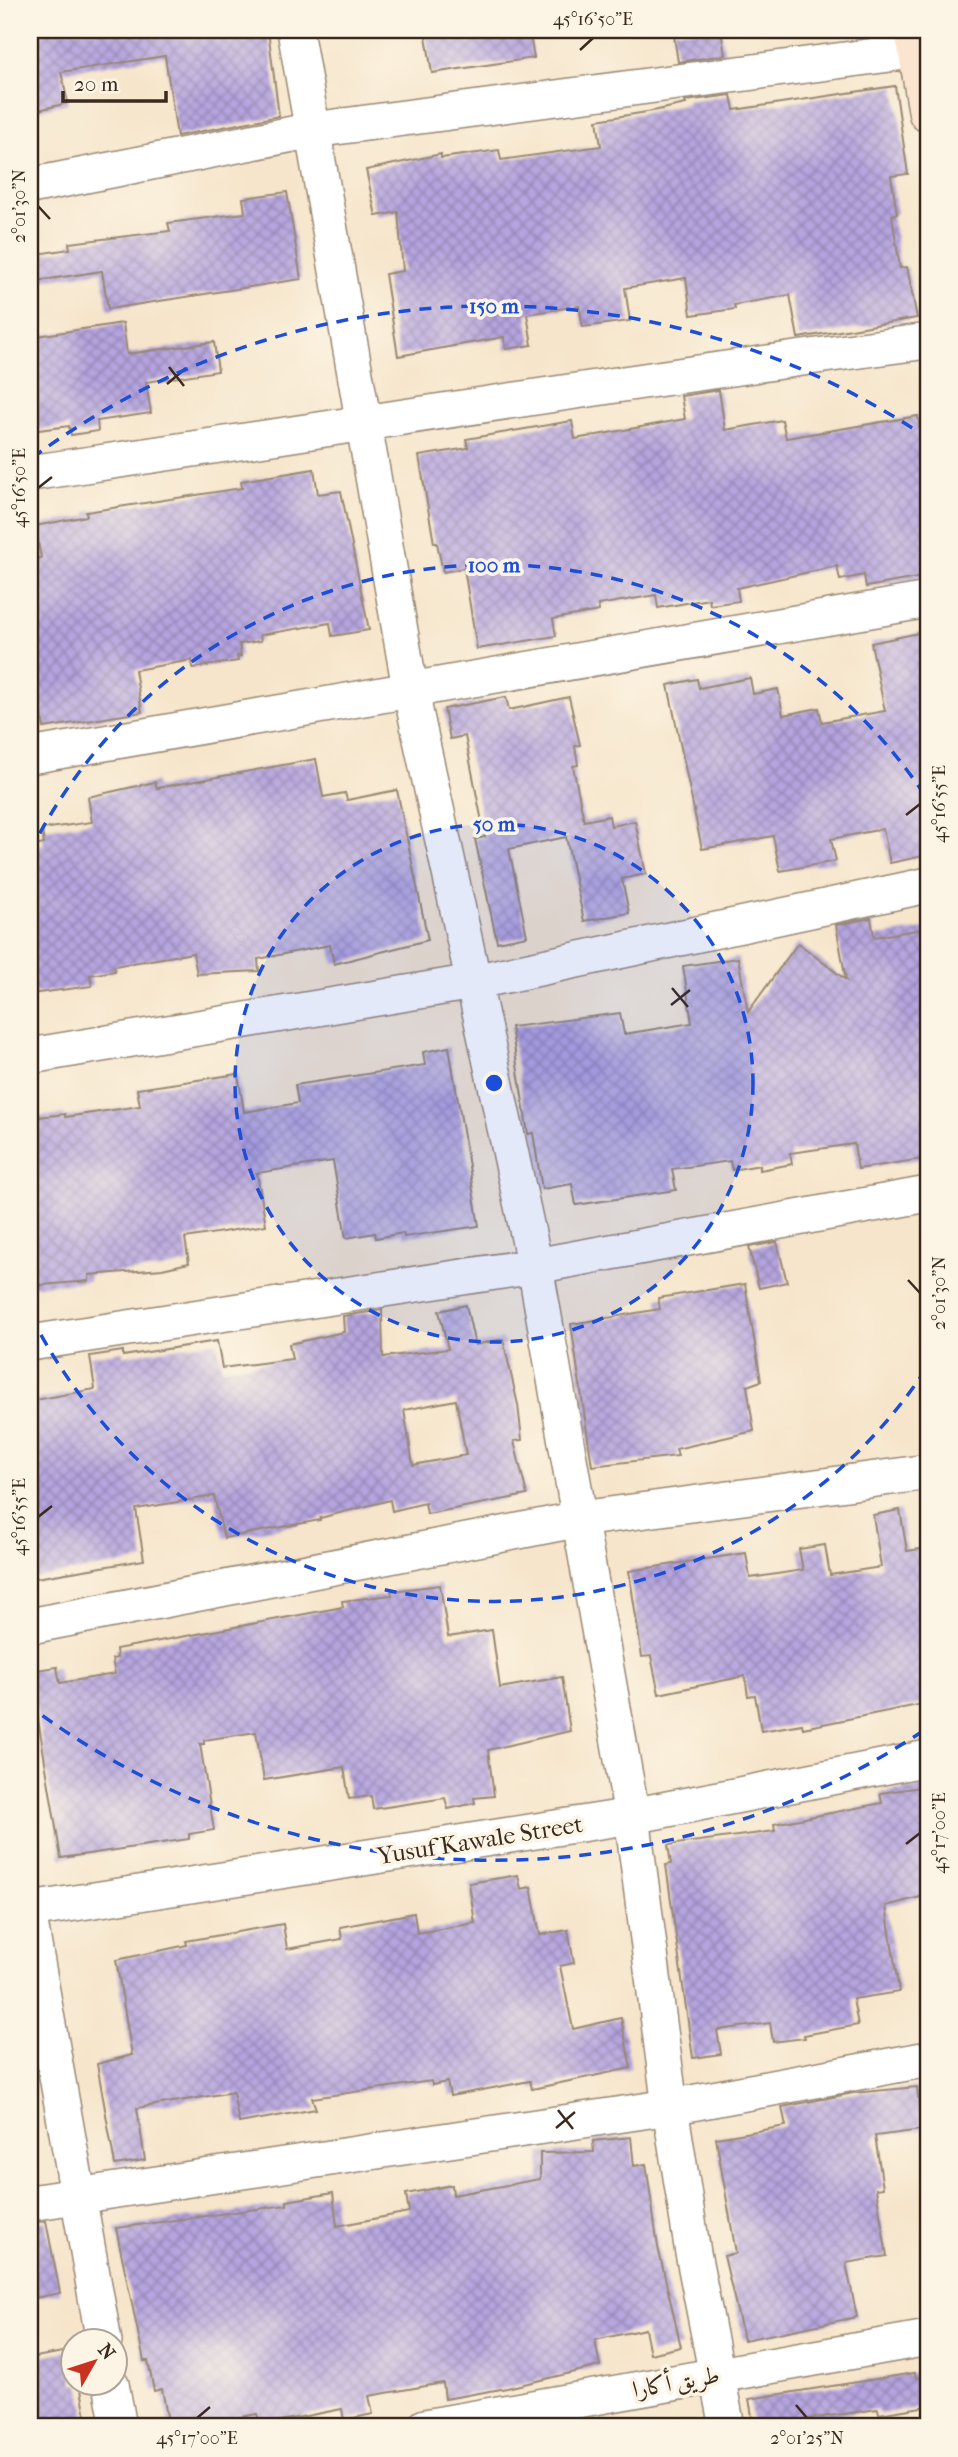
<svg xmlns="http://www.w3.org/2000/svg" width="958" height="2457" viewBox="0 0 958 2457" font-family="'IM FELL French Canon',Amiri,serif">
	<defs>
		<pattern id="building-cross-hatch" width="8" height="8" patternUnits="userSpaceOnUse" patternTransform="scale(1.75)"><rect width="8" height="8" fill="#b5a4df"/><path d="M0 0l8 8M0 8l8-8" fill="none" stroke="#9486b4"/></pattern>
	</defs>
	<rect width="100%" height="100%" fill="#fcf5e5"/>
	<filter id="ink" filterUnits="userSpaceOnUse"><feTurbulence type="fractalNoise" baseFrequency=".0143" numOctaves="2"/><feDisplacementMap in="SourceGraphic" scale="14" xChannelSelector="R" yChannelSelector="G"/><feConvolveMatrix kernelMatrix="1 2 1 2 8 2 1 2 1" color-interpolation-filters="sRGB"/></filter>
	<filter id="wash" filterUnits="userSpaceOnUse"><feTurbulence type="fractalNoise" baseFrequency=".00686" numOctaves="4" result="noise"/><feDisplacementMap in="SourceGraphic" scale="28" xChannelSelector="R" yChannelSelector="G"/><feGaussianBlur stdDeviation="1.57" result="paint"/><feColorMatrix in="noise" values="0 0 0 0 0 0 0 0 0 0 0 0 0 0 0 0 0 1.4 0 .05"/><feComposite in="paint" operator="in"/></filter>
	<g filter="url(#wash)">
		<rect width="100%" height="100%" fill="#f6e5cb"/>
		<g id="blocks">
			<g fill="url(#building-cross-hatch)" fill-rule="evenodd">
				<path d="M 30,30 L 268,30 L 279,116 L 177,136 L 165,56 L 61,72 L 68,103 L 30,112 Z"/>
				<path d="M 425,30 L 529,30 L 534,58 L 432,73 Z"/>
				<path d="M 673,30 L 721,30 L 725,55 L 678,62 Z"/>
				<path d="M 895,86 L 908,174 L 891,176 L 897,214 L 892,215 L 900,268 L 907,267 L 917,318 L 798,338 L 790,295 L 734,305 L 735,309 L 691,315 L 686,278 L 625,288 L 630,321 L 583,327 L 579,306 L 527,314 L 532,345 L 506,349 L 504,337 L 398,356 L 385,274 L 403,271 L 398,212 L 376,216 L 366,170 L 441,154 L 441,158 L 499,150 L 501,160 L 601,146 L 597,120 L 653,111 L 686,104 L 685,101 L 731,95 L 734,110 Z"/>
				<path d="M 287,192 L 301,279 L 108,309 L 102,271 L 30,282 L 30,255 L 70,249 L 69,243 L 170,231 L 168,223 L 245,213 L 243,198 Z"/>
				<path d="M 123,323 L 127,354 L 214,342 L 218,371 L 146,382 L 151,413 L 97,421 L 98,431 L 71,435 L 69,426 L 30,431 L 30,337 Z"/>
				<path d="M 719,390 L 725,430 L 782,420 L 786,438 L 918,416 L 928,476 L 928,576 L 866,587 L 864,575 L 840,580 L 837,566 L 737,588 L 739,601 L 710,605 L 709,599 L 658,608 L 656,595 L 598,605 L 599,611 L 553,619 L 556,636 L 477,649 L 464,568 L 443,572 L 437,543 L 434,543 L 419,456 L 468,448 L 466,439 L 572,421 L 575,439 L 685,419 L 681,396 Z"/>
				<path d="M 314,469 L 318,494 L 341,491 L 369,630 L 332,636 L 330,623 L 260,635 L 261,641 L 239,644 L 241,656 L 237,656 L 238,661 L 193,668 L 192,660 L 135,670 L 142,712 L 44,728 L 39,695 L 30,696 L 30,560 L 41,558 L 35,526 L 87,516 L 86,512 L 242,488 L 241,481 Z"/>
				<path d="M 928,631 L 928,855 L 890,863 L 883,829 L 831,839 L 836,861 L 780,871 L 773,836 L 702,849 L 668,685 L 697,679 L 699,688 L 750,678 L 753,694 L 778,689 L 783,715 L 819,708 L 822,722 L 885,711 L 871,643 Z"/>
				<path d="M 506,697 L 509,710 L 569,697 L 580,745 L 575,746 L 578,765 L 573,766 L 584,821 L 609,816 L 611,826 L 635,821 L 646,874 L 622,879 L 629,913 L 584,921 L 566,837 L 509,849 L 527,936 L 497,942 L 475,839 L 485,837 L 465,736 L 450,739 L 444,709 Z"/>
				<path d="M 316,759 L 323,797 L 345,793 L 347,800 L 397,790 L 428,940 L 334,964 L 330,945 L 258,959 L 259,971 L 197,974 L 193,953 L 114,966 L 115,971 L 90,975 L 92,986 L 30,994 L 30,847 L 44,844 L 42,829 L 92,822 L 88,797 L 155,782 L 157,788 Z"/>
				<path d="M 871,918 L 874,937 L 928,928 L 928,1158 L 858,1169 L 854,1144 L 790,1153 L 792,1164 L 760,1170 L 760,1165 L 732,1170 L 730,1161 L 672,1169 L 676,1190 L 576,1205 L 572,1184 L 542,1189 L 533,1133 L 528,1134 L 511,1027 L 620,1013 L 624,1034 L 692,1023 L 683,966 L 738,958 L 748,1012 L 798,943 L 846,980 L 836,925 Z"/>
				<path d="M 449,1047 L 479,1226 L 404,1237 L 403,1233 L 376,1238 L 375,1233 L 346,1238 L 333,1161 L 257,1173 L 266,1225 L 185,1238 L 189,1263 L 162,1269 L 89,1275 L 89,1281 L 30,1286 L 30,1118 L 65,1114 L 65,1117 L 140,1106 L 137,1089 L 238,1074 L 244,1112 L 298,1103 L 295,1085 L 425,1065 L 423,1052 Z"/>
				<path d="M 777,1242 L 787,1282 L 759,1288 L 749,1247 Z"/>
				<path d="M 745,1284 L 761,1381 L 747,1386 L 754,1431 L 676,1449 L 678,1456 L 592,1466 L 571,1324 L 660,1309 L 658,1298 Z"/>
				<path d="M 466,1305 L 475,1345 L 503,1339 L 518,1405 L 522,1440 L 514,1441 L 527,1495 L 427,1514 L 425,1503 L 392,1511 L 390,1500 L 320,1518 L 320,1520 L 224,1538 L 214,1496 L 136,1509 L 144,1560 L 30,1579 L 30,1401 L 95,1389 L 90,1356 L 123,1351 L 123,1356 L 217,1341 L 222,1368 L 292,1359 L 289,1344 L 344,1332 L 343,1316 L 382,1310 L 383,1357 L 448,1349 L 439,1311 ZM 456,1400 L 466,1455 L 413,1465 L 404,1410 Z"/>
				<path d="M 900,1510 L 907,1551 L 928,1548 L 928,1703 L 803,1728 L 802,1724 L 761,1731 L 755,1695 L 748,1696 L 745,1676 L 659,1694 L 651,1656 L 642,1657 L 629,1571 L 746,1553 L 750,1578 L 803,1570 L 799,1549 L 825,1545 L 830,1575 L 881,1567 L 873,1515 Z"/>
				<path d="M 440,1585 L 448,1637 L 492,1630 L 500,1688 L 562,1677 L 570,1731 L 488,1750 L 494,1796 L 474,1798 L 475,1803 L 448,1809 L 445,1798 L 373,1809 L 371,1796 L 349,1799 L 344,1767 L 264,1780 L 256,1732 L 204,1740 L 204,1744 L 200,1744 L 214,1830 L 189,1834 L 189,1839 L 61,1858 L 30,1671 L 57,1667 L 60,1683 L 115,1674 L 112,1659 L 117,1658 L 116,1649 L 343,1607 L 342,1601 L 392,1595 L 391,1591 Z"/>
				<path d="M 928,1786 L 928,1895 L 886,1906 L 899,1992 L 853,1999 L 858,2025 L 804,2035 L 805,2038 L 773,2042 L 770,2023 L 717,2030 L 721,2054 L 693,2058 L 666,1865 L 671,1864 L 668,1845 L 775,1831 L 774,1824 L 882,1803 L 880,1793 Z"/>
				<path d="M 518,1875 L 521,1889 L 531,1887 L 540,1935 L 568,1930 L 574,1963 L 560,1966 L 573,2029 L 621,2018 L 631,2068 L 532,2089 L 530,2081 L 450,2096 L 447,2082 L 432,2085 L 431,2081 L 312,2098 L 316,2109 L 239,2123 L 233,2092 L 137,2108 L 145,2160 L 115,2165 L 97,2064 L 132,2055 L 116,1960 L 187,1945 L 186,1941 L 283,1924 L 287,1949 L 342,1939 L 340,1927 L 414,1913 L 417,1933 L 475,1923 L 469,1883 Z"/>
				<path d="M 917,2087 L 922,2130 L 875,2136 L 883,2188 L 876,2189 L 887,2256 L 846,2263 L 857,2317 L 744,2340 L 724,2256 L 736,2253 L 716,2138 L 786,2126 L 782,2107 L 853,2093 Z"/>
				<path d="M 631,2137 L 634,2166 L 646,2164 L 658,2247 L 681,2347 L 650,2354 L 645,2329 L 595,2340 L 600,2366 L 507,2388 L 445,2399 L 443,2383 L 369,2396 L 373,2414 L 344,2420 L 342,2409 L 260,2425 L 257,2414 L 191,2427 L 169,2427 L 162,2389 L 154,2391 L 148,2361 L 144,2361 L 116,2228 L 287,2205 L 287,2201 L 333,2193 L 337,2226 L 409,2212 L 406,2194 L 452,2185 L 453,2195 L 540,2179 L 540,2153 L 594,2152 L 593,2141 Z"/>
				<path d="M 46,2221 L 60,2293 L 30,2299 L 30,2223 Z"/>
				<path d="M 74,2350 L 74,2384 L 80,2384 L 88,2427 L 30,2427 L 30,2358 Z"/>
				<path d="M 915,2373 L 916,2378 L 928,2376 L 928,2406 L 879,2414 L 878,2409 L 754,2427 L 749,2399 Z"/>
			</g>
		</g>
	</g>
	<g filter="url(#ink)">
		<use href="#blocks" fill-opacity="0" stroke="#988874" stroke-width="2"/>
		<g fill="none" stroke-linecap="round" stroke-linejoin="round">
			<g stroke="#988874" stroke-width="38">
				<g id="minor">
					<path d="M 295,30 L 410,688 L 535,1266 L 632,1816 L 670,2107 L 693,2253 L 727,2427"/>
					<path d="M 30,186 L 313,130 L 928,49"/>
					<path d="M 30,473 C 330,430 628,380 928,341"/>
					<path d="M 30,756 L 928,600"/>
					<path d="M 30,1056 L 473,982 L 928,885"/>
					<path d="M 30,1343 L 535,1266 L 928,1194"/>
					<path d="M 30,1626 L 580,1519 L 928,1472"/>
					<path d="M 30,1910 L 632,1816 L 928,1758"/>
					<path d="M 30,1923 L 104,2342"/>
					<path d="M 30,2203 L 670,2107 L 928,2059"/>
					<path d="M 111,2384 L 119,2427"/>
					<path d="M 425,2427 L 928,2338"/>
				</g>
			</g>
			<g stroke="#988874" stroke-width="41">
				<path id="secondary" d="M 914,30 L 928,113"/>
			</g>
			<use href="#minor" stroke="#fff" stroke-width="35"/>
			<use href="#secondary" stroke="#fce5d0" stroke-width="38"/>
		</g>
	</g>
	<path fill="none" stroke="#3b2a1e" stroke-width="2.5" d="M 580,50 L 593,38M 38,206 L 50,219M 169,367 L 184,386M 167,384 L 186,368M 38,488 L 52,477M 906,815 L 920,804M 672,988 L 688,1007M 671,1005 L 690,990M 908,1280 L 920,1293M 38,1517 L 52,1506M 906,1844 L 920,1833M 558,2110 L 573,2129M 556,2128 L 575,2112M 796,2405 L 807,2418M 197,2418 L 210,2407"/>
	<circle cx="494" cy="1083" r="259" fill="#1d4ed8" fill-opacity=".12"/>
	<g fill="none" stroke="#1d4ed8" stroke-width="3.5" stroke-dasharray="12 9">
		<circle cx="494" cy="1083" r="259"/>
		<path d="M926 1369A518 518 0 0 1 30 1314M30 852A518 518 0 0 1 926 797"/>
		<path d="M923 1731A777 777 0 0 1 32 1708M32 458A777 777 0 0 1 923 435"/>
	</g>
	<g text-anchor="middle" stroke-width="7" stroke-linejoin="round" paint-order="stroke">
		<g font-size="24" fill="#3b2a1e" stroke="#fcf5e5">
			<text transform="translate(480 1840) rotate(-9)" y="8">Yusuf Kawale Street</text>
			<text transform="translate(676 2382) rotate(-10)" y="8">طريق أكارا</text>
		</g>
	</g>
	<circle cx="494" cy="1083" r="10" fill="#1d4ed8" stroke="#fcf5e5" stroke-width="3.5"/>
	<g font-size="21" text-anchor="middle" font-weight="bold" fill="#1d4ed8" stroke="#fcf5e5" stroke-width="7" stroke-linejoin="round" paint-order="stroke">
		<text x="494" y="313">150 m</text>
		<text x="494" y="572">100 m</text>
		<text x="494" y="831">50 m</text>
	</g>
	<rect width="958" height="2457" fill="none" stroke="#fcf5e5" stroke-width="77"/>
	<g transform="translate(94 2362) rotate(51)"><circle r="33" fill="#fcf5e5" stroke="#afa495" stroke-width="2"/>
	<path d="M0-5L12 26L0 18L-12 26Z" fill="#c8321e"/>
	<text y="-10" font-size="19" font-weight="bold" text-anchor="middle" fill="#3b2a1e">N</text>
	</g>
	<path d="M63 91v10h103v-10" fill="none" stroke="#3b2a1e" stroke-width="3.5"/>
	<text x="74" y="91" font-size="21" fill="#3b2a1e" stroke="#fcf5e5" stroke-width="5" paint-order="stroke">20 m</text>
	<rect x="38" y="38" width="882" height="2380" fill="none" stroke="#3b2a1e" stroke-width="2.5"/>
	<g font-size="18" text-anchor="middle" fill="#3b2a1e">
		<text x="593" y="25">45°16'50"E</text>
		<text transform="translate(19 206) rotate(-90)" y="6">2°01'30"N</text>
		<text transform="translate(19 488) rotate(-90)" y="6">45°16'50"E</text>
		<text transform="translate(939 804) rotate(-90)" y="6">45°16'55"E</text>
		<text transform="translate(939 1293) rotate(-90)" y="6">2°01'30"N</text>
		<text transform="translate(19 1517) rotate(-90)" y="6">45°16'55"E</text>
		<text transform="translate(939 1833) rotate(-90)" y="6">45°17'00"E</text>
		<text x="197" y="2444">45°17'00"E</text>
		<text x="807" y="2444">2°01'25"N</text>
	</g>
</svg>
